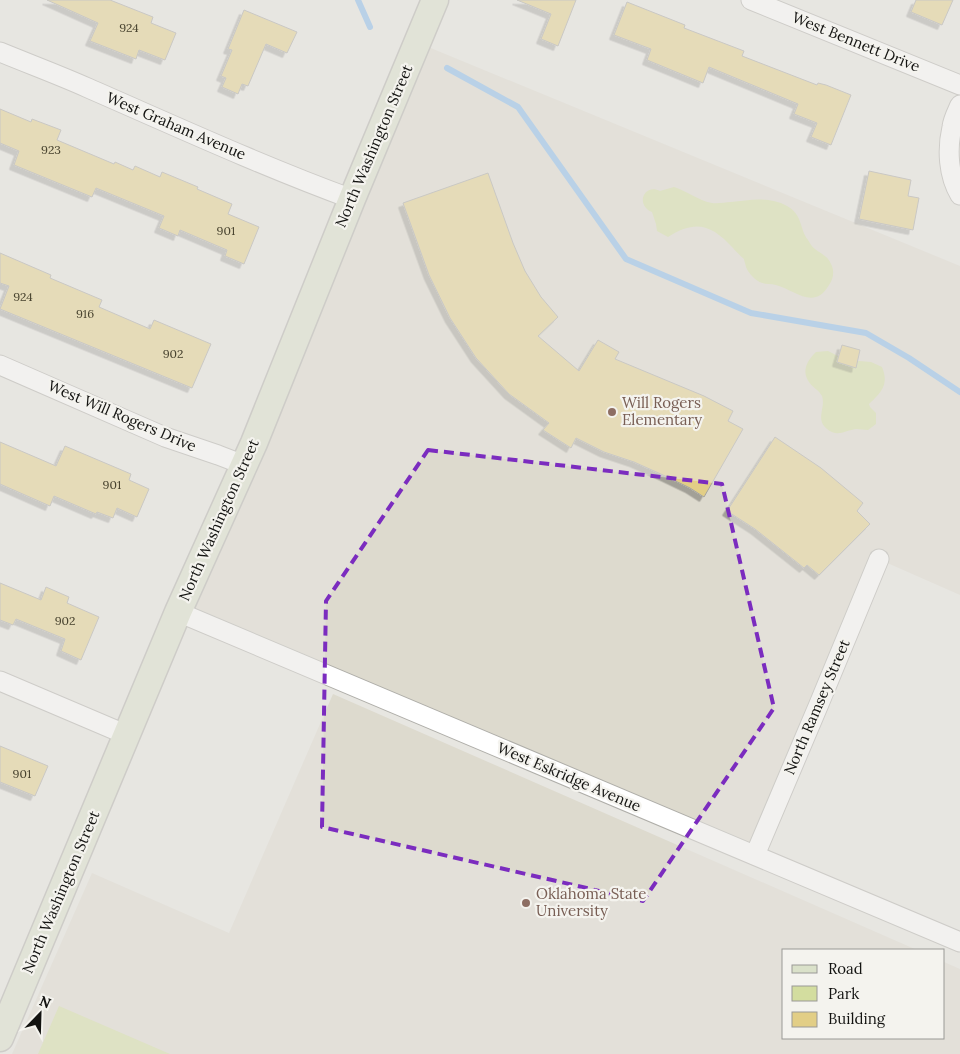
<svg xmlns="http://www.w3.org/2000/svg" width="960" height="1054" viewBox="0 0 960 1054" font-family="Lora,serif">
	<defs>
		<filter id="shadow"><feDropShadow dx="-4.5" dy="4.5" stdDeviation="0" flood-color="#0004"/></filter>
	</defs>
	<rect width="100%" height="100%" fill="#e7e6e1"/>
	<g fill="#dddace">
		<path d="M 421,44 L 960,266 L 960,595 L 876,558 L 754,853 L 180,611 Z"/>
		<path d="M 333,694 L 917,950 L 784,950 L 784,1038 L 944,1038 L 944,962 L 960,969 L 960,1054 L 12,1054 L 92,873 L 229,933 Z"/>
	</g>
	<g fill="#d3dd9f">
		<path d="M 674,187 C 687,191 699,201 712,203 C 719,204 725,202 731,202 C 750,200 769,196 787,206 C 803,215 799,228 808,240 C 810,243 812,247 815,249 C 821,254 828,256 831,264 C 835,272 833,279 829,285 C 814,311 795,290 776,285 C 770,283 764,285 758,281 C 753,278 748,272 746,267 C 746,266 744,260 744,259 C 741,256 736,252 733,248 C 712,225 696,219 668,237 L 657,231 L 656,224 L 652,212 C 635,205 644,183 660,191 Z"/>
		<path d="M 828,351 L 838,356 L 859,361 L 871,362 L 882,367 C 889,384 882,392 869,404 L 870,407 L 876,413 L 876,424 L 868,430 C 864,430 860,429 857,429 C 845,430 838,438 827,429 C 815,419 826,408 822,396 C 819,390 812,387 809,382 C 801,370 808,360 816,352 Z"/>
		<path d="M 59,1006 L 170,1054 L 38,1054 Z"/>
	</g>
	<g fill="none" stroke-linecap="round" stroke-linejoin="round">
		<g stroke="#82b8ed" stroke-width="6">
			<path d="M 358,0 L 370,27"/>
			<path d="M 447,68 L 518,107 L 626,259 L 751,313 L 866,333 L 909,358 L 960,392"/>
		</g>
	</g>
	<g fill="#e2ce86" stroke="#a5a4a0" filter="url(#shadow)">
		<path d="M 47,0 L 110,0 L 153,17 L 151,23 L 176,33 L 165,60 L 139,50 L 136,59 L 90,41 L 98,23 Z"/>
		<path d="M 517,0 L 576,0 L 558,46 L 541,39 L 551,14 Z"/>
		<path d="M 916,0 L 953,0 L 942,25 L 911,12 Z"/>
		<path d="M 627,2 L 685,25 L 684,28 L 744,51 L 742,56 L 817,85 L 818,83 L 826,85 L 851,95 L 831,145 L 811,137 L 817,123 L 794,114 L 798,104 L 709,67 L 703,83 L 647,60 L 651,49 L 614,35 Z"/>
		<path d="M 244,10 L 297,32 L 287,53 L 266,44 L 248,86 L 242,84 L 238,94 L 222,87 L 226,78 L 221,76 L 232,50 L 228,49 Z"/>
		<path d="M 0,109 L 31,122 L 32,119 L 61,130 L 57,140 L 114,164 L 115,162 L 133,170 L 135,166 L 160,177 L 162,172 L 198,187 L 197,189 L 232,204 L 228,214 L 259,227 L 244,264 L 225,256 L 227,250 L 180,230 L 178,236 L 159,228 L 164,216 L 96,188 L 92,197 L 14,165 L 19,151 L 0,143 Z"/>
		<path d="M 869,171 L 911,180 L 908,196 L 919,198 L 913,230 L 859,219 Z"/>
		<path d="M 488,173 L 513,243 L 525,271 L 541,297 L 558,317 L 538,336 L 579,371 L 598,340 L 619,352 L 615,359 L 704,396 L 733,411 L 728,421 L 743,429 L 704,497 L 690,488 L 663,475 L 634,462 L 604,452 L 576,438 L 571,448 L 543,430 L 549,423 L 509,394 L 476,358 L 450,318 L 429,275 L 403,203 Z"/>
		<path d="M 0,253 L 51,275 L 50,278 L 102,300 L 99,307 L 150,329 L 154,320 L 211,344 L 192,388 L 0,309 L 9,286 L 0,283 Z"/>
		<path d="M 842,345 L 860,350 L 856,368 L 837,362 Z"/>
		<path d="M 775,437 L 821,468 L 863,503 L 857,511 L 870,524 L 819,575 L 807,565 L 804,568 L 755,529 L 727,511 Z"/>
		<path d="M 0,442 L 56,466 L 65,446 L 131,474 L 129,480 L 149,489 L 137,517 L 117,508 L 113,518 L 97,512 L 96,514 L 54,496 L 50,506 L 0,484 Z"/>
		<path d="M 0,583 L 41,600 L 46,587 L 69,597 L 67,603 L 99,617 L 81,660 L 61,651 L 65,639 L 16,619 L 13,625 L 0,620 Z"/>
		<path d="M 0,746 L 48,766 L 35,796 L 0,782 Z"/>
	</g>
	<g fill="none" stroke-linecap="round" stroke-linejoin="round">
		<g stroke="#afaea9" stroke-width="21">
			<g id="street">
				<path d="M 751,0 L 960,85"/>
				<path d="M 0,52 C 29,64 59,75 88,88 C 175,126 262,166 352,199"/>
				<path d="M 960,105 C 957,112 953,119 952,127 C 947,149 948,175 960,195"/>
				<path d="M 0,365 L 165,437 L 218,455 L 244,465"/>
				<path d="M 178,612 L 960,942"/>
				<path d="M 0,681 L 127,735"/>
				<path d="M 755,855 L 819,704 L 879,559"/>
			</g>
		</g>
		<g stroke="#afaea9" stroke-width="29">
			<path id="secondary" d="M 0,1038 L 178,612 L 254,443 L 352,199 L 435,0"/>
		</g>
		<use href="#street" stroke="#fff" stroke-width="19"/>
		<use href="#secondary" stroke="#dae1c9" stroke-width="26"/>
	</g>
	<path d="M0 0H960V1054H0ZM 428,450 L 722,484 L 774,708 L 643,901 L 322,827 L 326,601 Z" fill="#e7e6e1" fill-opacity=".55" fill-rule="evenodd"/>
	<path fill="none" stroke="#7b2cbf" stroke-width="4" stroke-dasharray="10 6" stroke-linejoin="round" d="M 428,450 L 722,484 L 774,708 L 643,901 L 322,827 L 326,601 Z"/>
	<g fill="#8d6e63" stroke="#f4f3ee" stroke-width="2">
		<circle cx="612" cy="412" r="5"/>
		<circle cx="526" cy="903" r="5"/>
	</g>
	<g text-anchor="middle" stroke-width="4.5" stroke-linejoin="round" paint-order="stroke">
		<g font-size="12" fill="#47422e">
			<text x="129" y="32">924</text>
			<text x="51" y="154">923</text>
			<text x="226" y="235">901</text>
			<text x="23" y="301">924</text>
			<text x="85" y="318">916</text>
			<text x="173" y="358">902</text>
			<text x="112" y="489">901</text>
			<text x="65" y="625">902</text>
			<text x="22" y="778">901</text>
		</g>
		<g font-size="15" fill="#131311" stroke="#f4f3ee">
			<text transform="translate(856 42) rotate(22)" y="5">West Bennett Drive</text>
			<text transform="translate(176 126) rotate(23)" y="5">West Graham Avenue</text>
			<text transform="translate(374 146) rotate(-67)" y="5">North Washington Street</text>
			<text transform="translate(122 416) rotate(23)" y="5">West Will Rogers Drive</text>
			<text transform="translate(219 520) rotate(-66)" y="5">North Washington Street</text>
			<text transform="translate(817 707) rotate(-67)" y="5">North Ramsey Street</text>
			<text transform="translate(569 777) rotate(23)" y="5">West Eskridge Avenue</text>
			<text transform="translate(61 892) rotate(-67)" y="5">North Washington Street</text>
		</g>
		<g font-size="15" fill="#785e54" stroke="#f4f3ee" text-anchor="start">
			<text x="622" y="408">Will Rogers<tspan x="622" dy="17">Elementary</tspan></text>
			<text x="536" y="899">Oklahoma State<tspan x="536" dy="17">University</tspan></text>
		</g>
	</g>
	<rect x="782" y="949" width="162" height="90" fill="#f4f3ee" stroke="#9a9996"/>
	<rect x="792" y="965" width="25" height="8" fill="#dae1c9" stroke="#9a9996"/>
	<text x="828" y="974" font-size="15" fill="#131311">Road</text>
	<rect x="792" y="986" width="25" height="15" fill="#d3dd9f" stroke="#9a9996"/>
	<text x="828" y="999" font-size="15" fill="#131311">Park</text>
	<rect x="792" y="1012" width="25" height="15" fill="#e2ce86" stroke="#9a9996"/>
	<text x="828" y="1024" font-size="15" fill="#131311">Building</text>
	<g transform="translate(40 1014) rotate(23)" stroke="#f4f3ee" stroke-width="4" paint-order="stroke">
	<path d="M0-4L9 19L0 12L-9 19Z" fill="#131311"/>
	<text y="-8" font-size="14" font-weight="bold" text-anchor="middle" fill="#131311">N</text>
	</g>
</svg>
